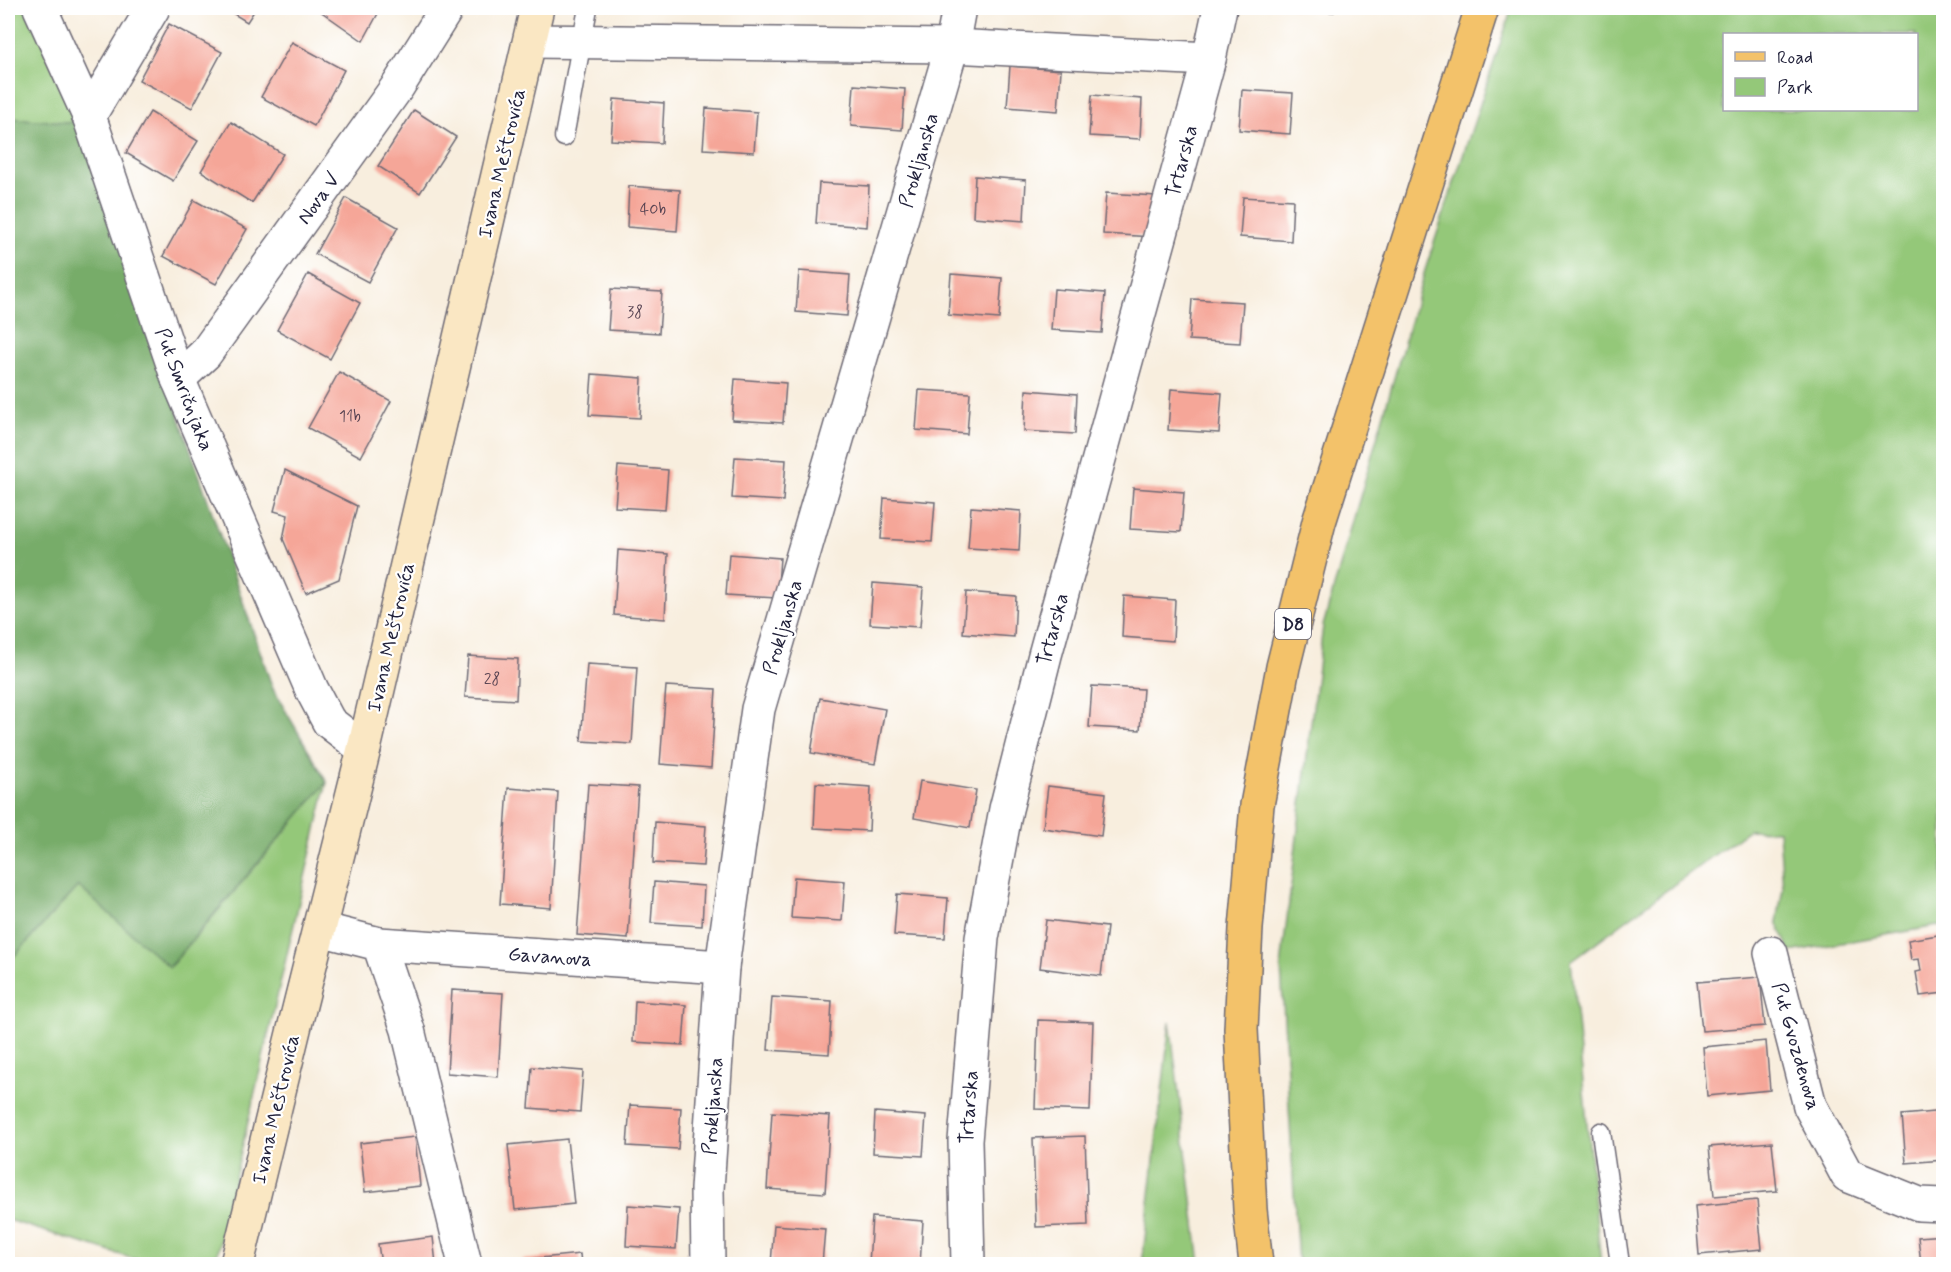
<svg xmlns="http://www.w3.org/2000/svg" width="1951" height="1272" viewBox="0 0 1951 1272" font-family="Mynerve,sans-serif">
	<rect width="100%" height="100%" fill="#fff"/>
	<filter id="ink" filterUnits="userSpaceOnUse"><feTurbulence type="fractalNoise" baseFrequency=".0167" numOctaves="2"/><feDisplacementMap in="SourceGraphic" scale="12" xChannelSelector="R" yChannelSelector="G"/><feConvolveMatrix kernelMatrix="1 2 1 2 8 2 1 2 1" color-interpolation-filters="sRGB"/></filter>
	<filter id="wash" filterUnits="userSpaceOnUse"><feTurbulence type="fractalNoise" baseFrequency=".008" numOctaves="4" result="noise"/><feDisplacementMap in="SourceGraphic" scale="24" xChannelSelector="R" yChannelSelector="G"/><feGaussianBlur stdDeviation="1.35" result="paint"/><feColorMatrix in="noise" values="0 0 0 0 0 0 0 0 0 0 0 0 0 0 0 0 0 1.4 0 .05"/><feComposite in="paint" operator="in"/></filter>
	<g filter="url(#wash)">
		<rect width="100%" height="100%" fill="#f8eede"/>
		<g fill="#94c879" stroke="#5b755a" stroke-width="1.5" fill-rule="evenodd">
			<path d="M 8,8 L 29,8 L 78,123 L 8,118 Z"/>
			<path d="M 1512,8 L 1943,8 L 1943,925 L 1790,952 L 1777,922 L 1783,888 L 1779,831 L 1748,830 L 1571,961 L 1601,1264 L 1298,1264 L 1281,967 L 1323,626 L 1425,270 ZM 1724,34 L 1916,34 L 1916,110 L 1724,110 Z"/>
			<path d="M 327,782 L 215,1264 L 150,1264 L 8,1220 L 8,963 L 78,886 L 170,967 Z"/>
			<path d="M 1170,1022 L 1200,1264 L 1142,1264 Z"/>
		</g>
		<path fill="#77ac69" stroke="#4c6752" stroke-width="1.5" d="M 8,118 L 78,123 L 273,689 L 327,782 L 169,967 L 78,886 L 8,963 Z"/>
		<g id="blocks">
			<g fill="#f5a698">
				<path d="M 224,8 L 256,8 L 247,22 Z"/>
				<path d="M 316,8 L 381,8 L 363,41 Z"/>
				<path d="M 1293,8 L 1335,8 L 1334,12 L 1293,9 Z"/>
				<path d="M 169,24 L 222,52 L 192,108 L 139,80 Z"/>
				<path d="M 292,42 L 344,70 L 314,126 L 261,97 Z"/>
				<path d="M 1010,66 L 1061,70 L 1058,111 L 1007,107 Z"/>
				<path d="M 854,85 L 905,89 L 902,130 L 851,126 Z"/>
				<path d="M 1242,90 L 1293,93 L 1290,134 L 1239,130 Z"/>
				<path d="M 1092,95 L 1142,99 L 1140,139 L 1089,136 Z"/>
				<path d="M 614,99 L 664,103 L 662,143 L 611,140 Z"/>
				<path d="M 706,108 L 757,112 L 754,152 L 703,149 Z"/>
				<path d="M 414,110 L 456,137 L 420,193 L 378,166 Z"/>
				<path d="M 150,112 L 198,141 L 173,181 L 126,153 Z"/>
				<path d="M 231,122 L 283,154 L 252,203 L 201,171 Z"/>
				<path d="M 975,176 L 1026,180 L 1024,221 L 973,217 Z"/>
				<path d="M 819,183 L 869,186 L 867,227 L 816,223 Z"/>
				<path d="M 629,186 L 680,190 L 677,231 L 627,227 Z"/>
				<path d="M 1106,193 L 1157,196 L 1154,237 L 1103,234 Z"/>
				<path d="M 1243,197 L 1293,200 L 1291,241 L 1240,237 Z"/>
				<path d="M 346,198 L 398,227 L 368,282 L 315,254 Z"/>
				<path d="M 194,200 L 247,229 L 216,284 L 163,256 Z"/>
				<path d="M 799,271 L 850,275 L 847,316 L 796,312 Z"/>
				<path d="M 308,274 L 360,303 L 330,359 L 277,330 Z"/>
				<path d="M 951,274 L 1002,278 L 999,319 L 948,315 Z"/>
				<path d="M 611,289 L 662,292 L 659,333 L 608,330 Z"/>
				<path d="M 1054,289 L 1105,293 L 1102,333 L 1051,330 Z"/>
				<path d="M 1192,299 L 1243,302 L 1240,343 L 1189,340 Z"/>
				<path d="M 339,372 L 391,401 L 361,457 L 308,428 Z"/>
				<path d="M 592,374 L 642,378 L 640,418 L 589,415 Z"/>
				<path d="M 735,379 L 786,383 L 783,423 L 732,420 Z"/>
				<path d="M 1171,389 L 1222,393 L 1219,433 L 1168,430 Z"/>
				<path d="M 919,390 L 970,393 L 967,434 L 916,430 Z"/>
				<path d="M 1026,390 L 1077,394 L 1075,434 L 1024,431 Z"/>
				<path d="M 735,457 L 786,460 L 783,501 L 732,498 Z"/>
				<path d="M 618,466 L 668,470 L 665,510 L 615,507 Z"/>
				<path d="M 285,470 L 357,506 L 339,579 L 306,593 L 283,539 L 288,515 L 274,511 Z"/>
				<path d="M 1133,488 L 1184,492 L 1181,532 L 1130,529 Z"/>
				<path d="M 884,498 L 935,502 L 932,542 L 881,539 Z"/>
				<path d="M 971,507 L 1021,511 L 1019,551 L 968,548 Z"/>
				<path d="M 618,550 L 668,554 L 665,619 L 614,615 Z"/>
				<path d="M 729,554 L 780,558 L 777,598 L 726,595 Z"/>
				<path d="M 873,583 L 923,587 L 920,627 L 870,624 Z"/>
				<path d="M 966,592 L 1016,596 L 1014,637 L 963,633 Z"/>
				<path d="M 1124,596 L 1175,600 L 1173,641 L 1122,637 Z"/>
				<path d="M 468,656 L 518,659 L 516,700 L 465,697 Z"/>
				<path d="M 587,664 L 637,667 L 632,744 L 581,741 Z"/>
				<path d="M 666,686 L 716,689 L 711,768 L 660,764 Z"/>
				<path d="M 1092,686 L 1143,689 L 1140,730 L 1089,727 Z"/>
				<path d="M 820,698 L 885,709 L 875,764 L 811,753 Z"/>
				<path d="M 920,781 L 976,790 L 970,828 L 914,818 Z"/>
				<path d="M 816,783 L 871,787 L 869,831 L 814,828 Z"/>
				<path d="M 588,784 L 638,787 L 628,939 L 577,935 Z"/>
				<path d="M 1048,786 L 1106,793 L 1101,836 L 1043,828 Z"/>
				<path d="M 508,788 L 558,792 L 551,908 L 500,904 Z"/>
				<path d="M 655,822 L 706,826 L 703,866 L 653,863 Z"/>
				<path d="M 794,877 L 845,881 L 842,921 L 791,918 Z"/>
				<path d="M 654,882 L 704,886 L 702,926 L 651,923 Z"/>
				<path d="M 897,894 L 948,898 L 945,938 L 894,935 Z"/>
				<path d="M 1046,920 L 1107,927 L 1101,976 L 1040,968 Z"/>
				<path d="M 1944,934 L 1944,993 L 1920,996 L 1916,972 L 1921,971 L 1919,959 L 1911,960 L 1908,940 Z"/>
				<path d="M 1760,977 L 1765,1026 L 1702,1031 L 1697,982 Z"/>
				<path d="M 452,990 L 503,993 L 498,1077 L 447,1073 Z"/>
				<path d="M 772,997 L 832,1001 L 829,1054 L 768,1050 Z"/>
				<path d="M 635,1001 L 686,1005 L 683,1045 L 633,1042 Z"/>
				<path d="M 1038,1020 L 1093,1022 L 1090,1111 L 1035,1109 Z"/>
				<path d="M 1766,1041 L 1770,1090 L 1707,1096 L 1703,1047 Z"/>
				<path d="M 532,1067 L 583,1071 L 580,1112 L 529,1108 Z"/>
				<path d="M 630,1105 L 681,1108 L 678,1149 L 627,1146 Z"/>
				<path d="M 1944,1111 L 1944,1160 L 1906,1163 L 1902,1115 Z"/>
				<path d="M 772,1112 L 830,1116 L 825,1193 L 767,1189 Z"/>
				<path d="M 875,1112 L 926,1116 L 923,1156 L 873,1153 Z"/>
				<path d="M 1085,1136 L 1088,1225 L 1036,1227 L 1033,1138 Z"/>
				<path d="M 415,1137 L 420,1186 L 365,1192 L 360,1143 Z"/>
				<path d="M 567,1139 L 574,1204 L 515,1210 L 508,1145 Z"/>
				<path d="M 1772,1142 L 1777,1191 L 1714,1196 L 1709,1147 Z"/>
				<path d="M 1757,1200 L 1762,1249 L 1699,1255 L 1695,1206 Z"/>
				<path d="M 628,1205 L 679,1209 L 676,1249 L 626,1246 Z"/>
				<path d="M 872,1217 L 923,1221 L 920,1264 L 869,1264 Z"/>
				<path d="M 774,1225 L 825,1229 L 822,1264 L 771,1264 Z"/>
				<path d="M 1944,1235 L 1944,1264 L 1921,1264 L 1918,1237 Z"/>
				<path d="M 433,1237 L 436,1264 L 381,1264 L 378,1244 Z"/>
				<path d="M 580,1254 L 581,1264 L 522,1264 L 521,1260 Z"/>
				<path d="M 1757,1258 L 1757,1264 L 1706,1264 L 1706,1263 Z"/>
			</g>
		</g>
	</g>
	<g filter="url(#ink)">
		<use href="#blocks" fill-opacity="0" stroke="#6d6974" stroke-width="1.5"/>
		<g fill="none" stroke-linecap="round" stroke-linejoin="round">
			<g stroke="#6d6974" stroke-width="21">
				<g id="lane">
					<path d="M 564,137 L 588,8"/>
					<path d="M 1601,1132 L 1620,1264"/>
				</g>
			</g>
			<g stroke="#6d6974" stroke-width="36">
				<g id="street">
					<path d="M 40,8 L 89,116 L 178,379 L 312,690 L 329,722 L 364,749"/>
					<path d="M 530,41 L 952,46 L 1209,59"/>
					<path d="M 89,116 L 153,8"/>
					<path d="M 178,379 L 205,354 L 398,86 L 447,8"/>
					<path d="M 320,929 L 379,944 L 408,1030 L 465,1264"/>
					<path d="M 379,944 L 722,967"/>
					<path d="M 1771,953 L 1810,1106 L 1847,1175 L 1919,1204 L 1944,1205"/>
					<path d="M 708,1264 L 707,1189 L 722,967 L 758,709 L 952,46 L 959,8"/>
					<path d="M 968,1264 L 965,1141 L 982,938 L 1006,809 L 1045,655 L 1209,59 L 1220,8"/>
				</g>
			</g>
			<g stroke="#6d6974" stroke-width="36">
				<path id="secondary" d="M 237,1264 L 295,1025 L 364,749 L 537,8"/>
			</g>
			<g stroke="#6d6974" stroke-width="36">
				<path id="primary" d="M 1256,1264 L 1250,1210 L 1241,1029 L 1246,928 L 1257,805 L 1283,667 L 1319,522 L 1482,8"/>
			</g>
			<use href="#lane" stroke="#fff" stroke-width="18"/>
			<use href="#street" stroke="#fff" stroke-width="33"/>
			<use href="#secondary" stroke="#fae7c3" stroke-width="33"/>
			<use href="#primary" stroke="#f3c26a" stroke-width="33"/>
		</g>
	</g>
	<g text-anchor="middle" stroke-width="4.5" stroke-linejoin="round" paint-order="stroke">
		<g font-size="16" fill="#574352">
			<text x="653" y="214">40b</text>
			<text x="635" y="317">38</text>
			<text x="350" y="421">11b</text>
			<text x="492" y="684">28</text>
		</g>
		<rect fill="#fff" stroke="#646476" stroke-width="1.5" x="1275" y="609" width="36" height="30" rx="4.5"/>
		<g font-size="18" font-weight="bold" fill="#22223b">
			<text x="1293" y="630">D8</text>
		</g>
		<g font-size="20" fill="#22223b" stroke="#fff">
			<text transform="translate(918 160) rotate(-74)" y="7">Prokljanska</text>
			<text transform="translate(1181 161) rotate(-75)" y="7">Trtarska</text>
			<text transform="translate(501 163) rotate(-77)" y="7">Ivana Meštrovića</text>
			<text transform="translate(318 198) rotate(-54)" y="7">Nova V</text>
			<text transform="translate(185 389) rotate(69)" y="7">Put Smričnjaka</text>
			<text transform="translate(782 627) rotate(-74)" y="7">Prokljanska</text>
			<text transform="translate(1052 629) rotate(-75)" y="7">Trtarska</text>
			<text transform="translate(390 637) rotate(-77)" y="7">Ivana Meštrovića</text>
			<text transform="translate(550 956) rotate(4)" y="7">Gavanova</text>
			<text transform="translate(1797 1046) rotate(74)" y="7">Put Gvozdenova</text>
			<text transform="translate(712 1106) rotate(-86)" y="7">Prokljanska</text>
			<text transform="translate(968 1107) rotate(-86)" y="7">Trtarska</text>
			<text transform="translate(275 1109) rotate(-77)" y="7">Ivana Meštrovića</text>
		</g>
	</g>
	<rect width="1951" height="1272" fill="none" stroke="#fff" stroke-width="30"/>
	<rect x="1723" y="33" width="195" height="78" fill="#ffffff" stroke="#a7a7b1" stroke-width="1.5"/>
	<rect x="1735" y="52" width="30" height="9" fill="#f3c26a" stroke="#a7a7b1" stroke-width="1.5"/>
	<text x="1777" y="63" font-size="18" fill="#22223b">Road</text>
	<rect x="1735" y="78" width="30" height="18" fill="#94c879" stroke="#a7a7b1" stroke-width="1.5"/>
	<text x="1777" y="93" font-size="18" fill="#22223b">Park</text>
</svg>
